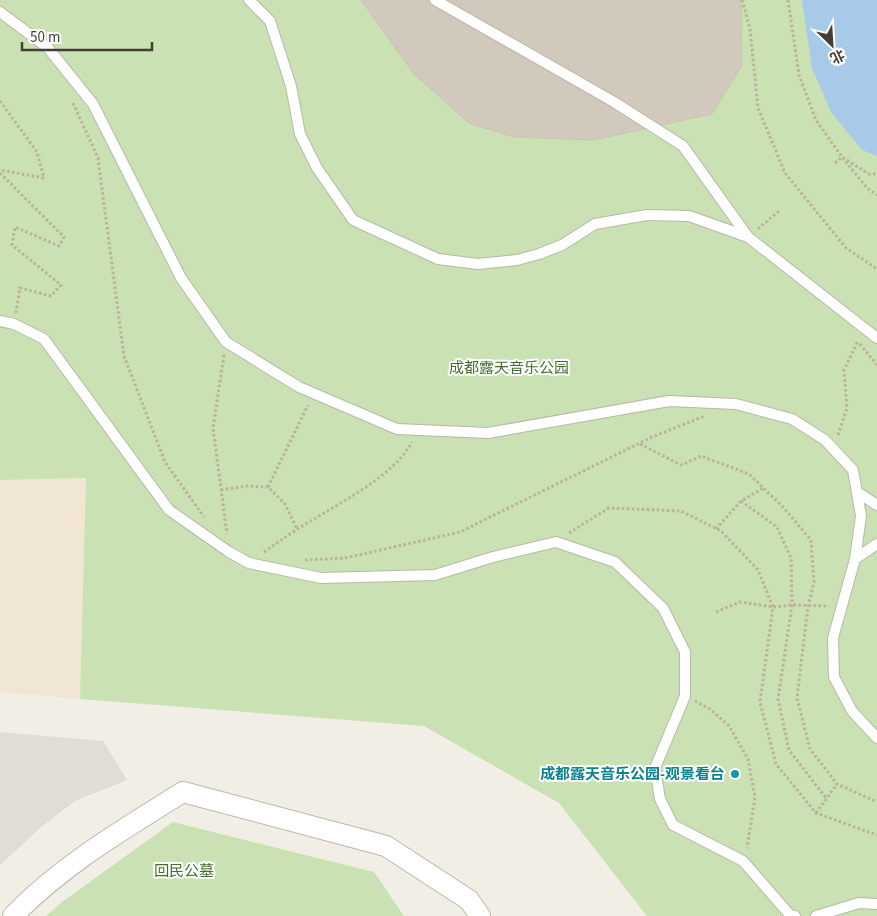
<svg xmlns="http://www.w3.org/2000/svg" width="877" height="916" viewBox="0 0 877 916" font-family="'Source Sans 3','Noto Sans SC',sans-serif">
<rect width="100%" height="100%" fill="#f1eee6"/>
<polygon fill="#f1e6d3" points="86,478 80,699 0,692 0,480"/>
<polygon fill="#e0ddd7" points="0,732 103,741 127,780 75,801 40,828 0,865"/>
<g fill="#c9e1b3">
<polygon points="0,0 877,0 877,916 647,916 559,803 424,726 80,699 86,478 0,480"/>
<polygon points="173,822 374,872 404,916 46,916 62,902"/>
</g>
<polygon fill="#a8cae8" points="802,0 877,0 877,156 862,150 831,112 812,68"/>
<polygon fill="#d1cabc" stroke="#cbc2b0" points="361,0 741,0 742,65 712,114 593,140 514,137 469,123 414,74"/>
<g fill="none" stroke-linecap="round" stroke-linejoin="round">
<defs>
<g id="service">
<polyline points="249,0 270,21 291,86 300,134 317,168 353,220 438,259 478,264 517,260 539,254 562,245 595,224 647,215 689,216 748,237 877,338"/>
<polyline points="435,0 614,102 683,146 748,237"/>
<polyline points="0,12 48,48 93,104 181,278 226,342 299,387 397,429 488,433 669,401 736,404 792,419 825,440 853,470 861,516 855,559 833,638 834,677 852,711 877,738"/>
<polyline points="0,321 14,324 44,339 169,510 229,552 249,563 321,578 435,575 493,557 556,542 615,562 663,608 685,652 685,696 655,768 660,799 673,825 743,861 790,915 795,916"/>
<polyline points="857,492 877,505"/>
<polyline points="855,559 877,544"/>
<polyline points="816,916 859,903 877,904"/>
</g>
<path id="minor" d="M13,916C62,865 124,829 183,792L386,846L469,900L480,916"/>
</defs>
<use href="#service" stroke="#bbb6a9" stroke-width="12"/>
<use href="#minor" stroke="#bbb6a9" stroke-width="22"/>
<g stroke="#bbb29c" stroke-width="3" stroke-dasharray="2.5 2.5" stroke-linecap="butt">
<polyline points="742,0 750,29 758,108 785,173 846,248 877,269"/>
<polyline points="788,0 799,75 816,120 842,157 869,174 877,174"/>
<polyline points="0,101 37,152 44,178 0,170"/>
<polyline points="73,103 98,158 124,356 165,462 204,517"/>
<polyline points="835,163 842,157 867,188 877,195"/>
<polyline points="0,173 64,237 59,246 15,227 12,245 61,285 51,296 20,288 16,313"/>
<polyline points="758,229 780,210"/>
<polyline points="860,344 877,365"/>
<polyline points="224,355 213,428 227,534"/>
<polyline points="838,435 847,408 844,370 858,341"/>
<polyline points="640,444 681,465 701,456 749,474 782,506 811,540 814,582 808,606 797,698 810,749 837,784 877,802"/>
<polyline points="268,487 308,405"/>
<polyline points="221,490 246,486 268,487 285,504 297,529"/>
<polyline points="741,501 777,527 791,558 792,605 778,699 789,750 826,798"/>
<polyline points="716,529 741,501 763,488"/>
<polyline points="569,533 609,508 681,511 721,531 758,570 773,607 760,702 776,764 816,813 877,835"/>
<path d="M264,552C281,540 298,528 316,518C348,498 394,475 412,442"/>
<polyline points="305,560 345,558 460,532 652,437 705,416"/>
<polyline points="716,612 740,602 773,607 792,605 829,606"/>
<polyline points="695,701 710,709 729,726 748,759 755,797 747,848"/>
<polyline points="816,813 837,784"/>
</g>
<use href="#service" stroke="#fff" stroke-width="10"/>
<use href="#minor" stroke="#fff" stroke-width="20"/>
</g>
<circle fill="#0f9aa8" stroke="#fff" stroke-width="2" cx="735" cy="774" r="5"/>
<g text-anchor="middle" stroke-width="4" stroke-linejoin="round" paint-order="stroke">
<g font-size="15" fill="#446e30" stroke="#fff">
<text x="509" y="373">成都露天音乐公园</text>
<text x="184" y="876">回民公墓</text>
</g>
<g font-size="15" font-weight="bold" fill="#0d838f" stroke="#fff" text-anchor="end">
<text x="725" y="779">成都露天音乐公园-观景看台</text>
</g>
</g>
<g transform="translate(832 45) rotate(155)" stroke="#ffffff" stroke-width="4" paint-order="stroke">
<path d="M0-4L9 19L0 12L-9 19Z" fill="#433e36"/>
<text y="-8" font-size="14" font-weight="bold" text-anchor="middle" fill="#433e36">北</text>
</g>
<path d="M22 42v8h130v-8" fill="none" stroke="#433e36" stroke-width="2.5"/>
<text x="30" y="42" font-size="15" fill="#433e36" stroke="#ffffff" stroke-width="4" paint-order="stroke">50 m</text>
</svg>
